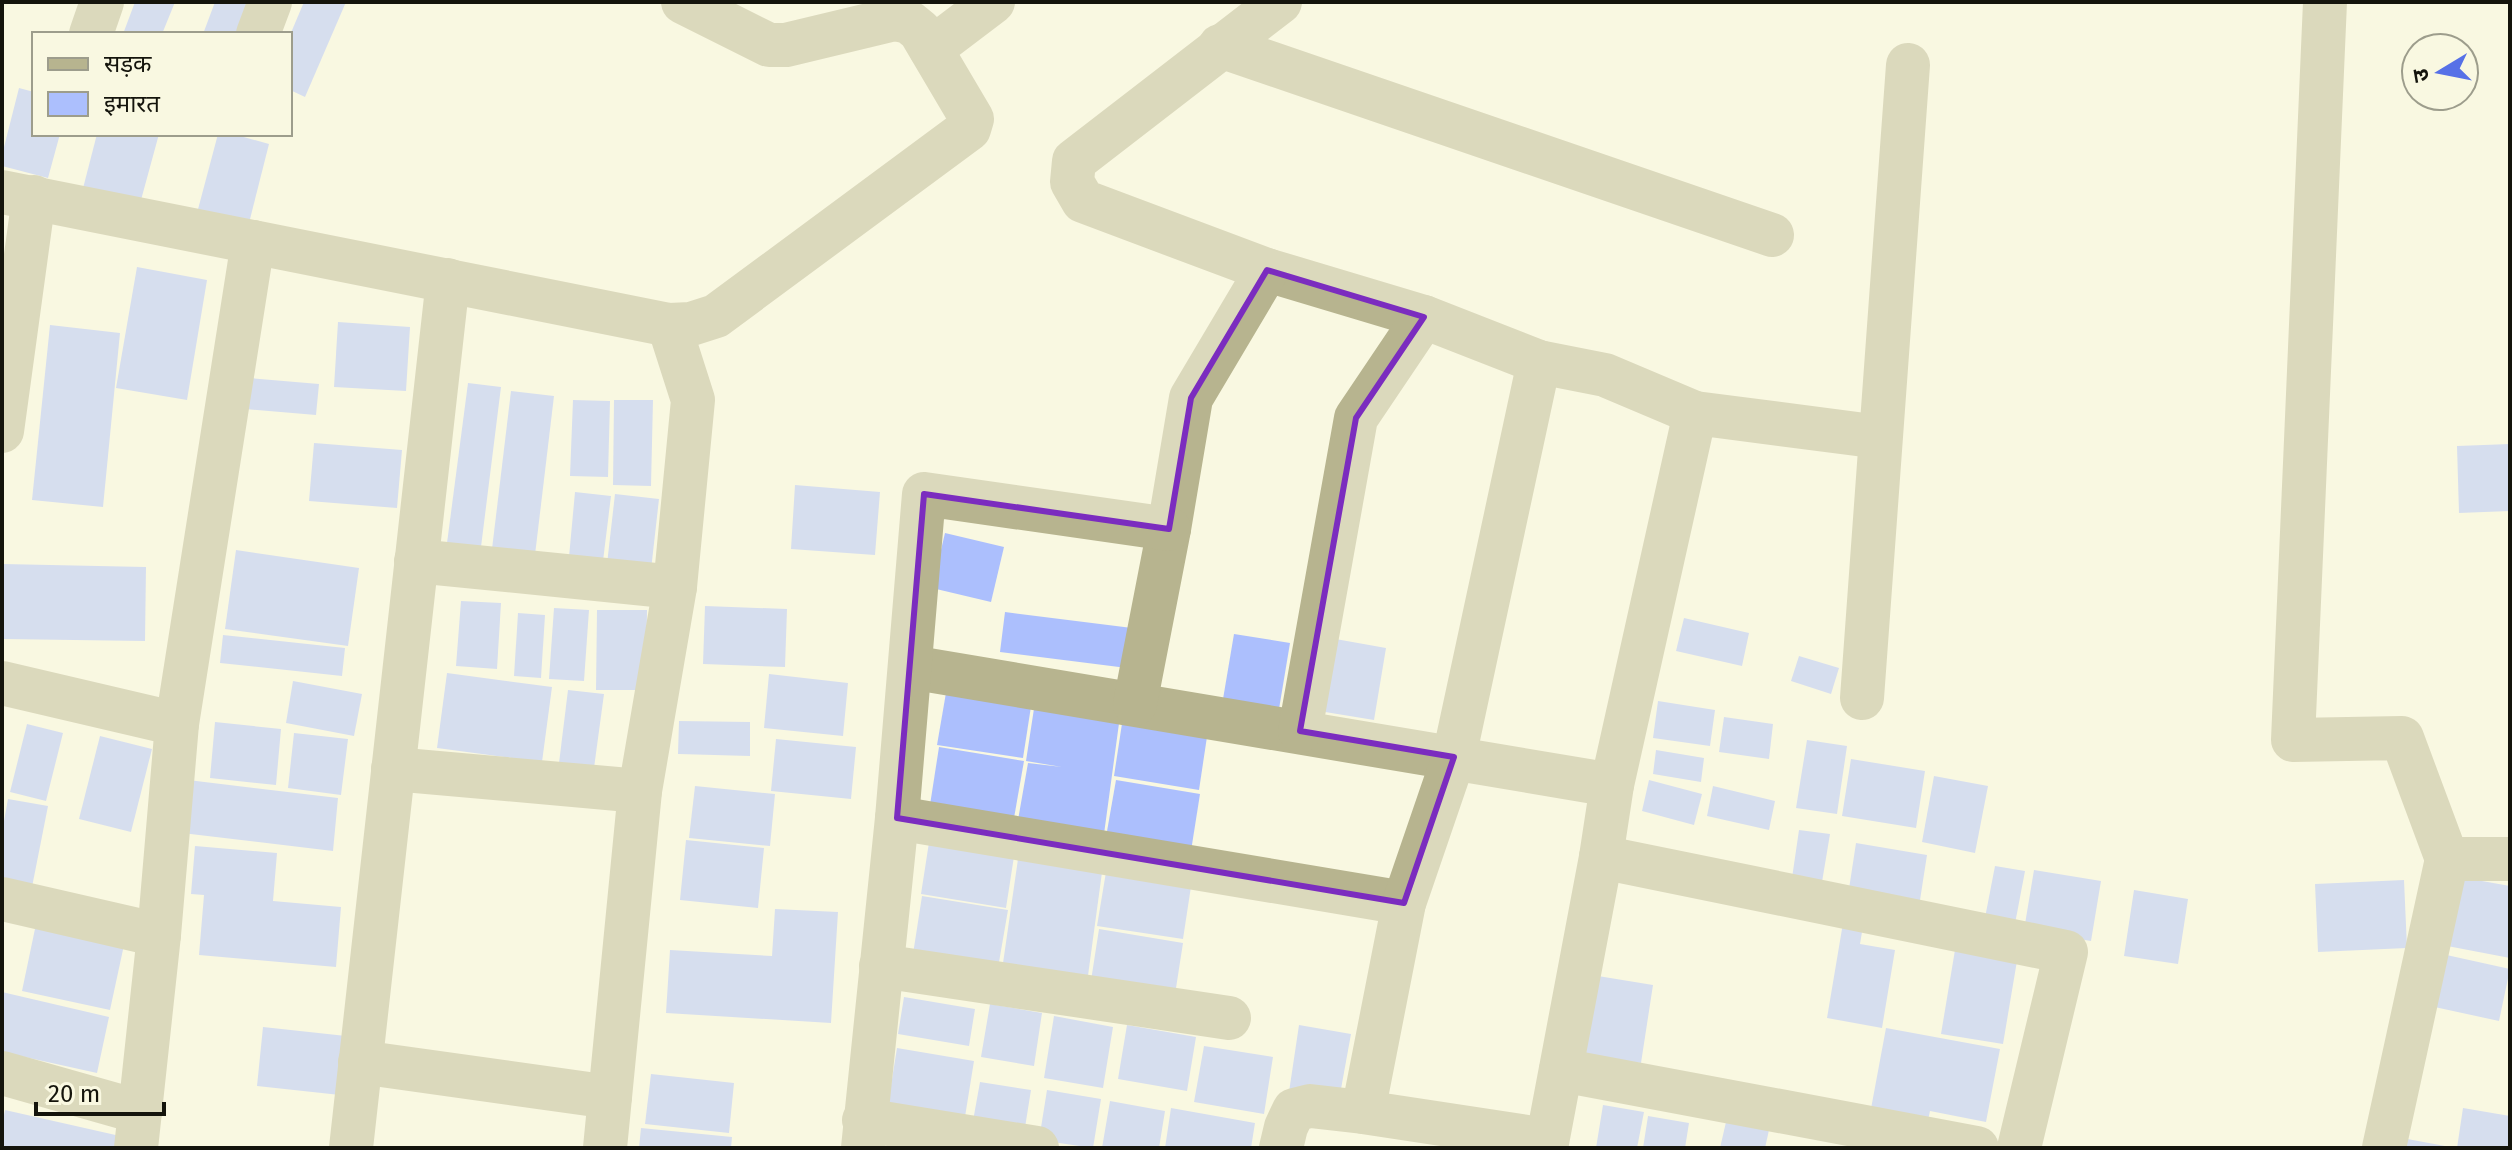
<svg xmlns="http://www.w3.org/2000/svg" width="2512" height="1150" viewBox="0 0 2512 1150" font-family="'Fira Sans','Noto Sans Devanagari',sans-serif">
<rect width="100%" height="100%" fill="#f9f8e1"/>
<g fill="#acbffd">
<polygon points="135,2 175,2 162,34 123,34"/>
<polygon points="215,2 253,2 241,34 203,34"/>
<polygon points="304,2 346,2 305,97 290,90 290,35"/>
<polygon points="19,88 34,92 34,134 60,134 48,178 2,166 2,155"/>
<polygon points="97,134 159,134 138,211 81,196"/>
<polygon points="218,134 233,134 269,144 248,227 197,213"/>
<polygon points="137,267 207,280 187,400 116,388"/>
<polygon points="338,322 410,327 406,391 334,387"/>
<polygon points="50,325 120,333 103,507 32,500"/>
<polygon points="237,377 319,384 316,415 234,408"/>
<polygon points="468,383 501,387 481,547 447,543"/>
<polygon points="511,391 554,396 535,555 492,549"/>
<polygon points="573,400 610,401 608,477 570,476"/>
<polygon points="614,400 653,400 651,486 613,485"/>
<polygon points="314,443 402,450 397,508 309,501"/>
<polygon points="2510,444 2510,511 2459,513 2457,446"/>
<polygon points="795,485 880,492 875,555 791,549"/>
<polygon points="575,492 611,496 603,561 569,557"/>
<polygon points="615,494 659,499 651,570 607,564"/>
<polygon points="945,533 1004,547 991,602 932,588"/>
<polygon points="236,550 359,568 348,646 225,629"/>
<polygon points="3,564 146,567 145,641 2,639"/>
<polygon points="461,601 501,603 497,669 456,666"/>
<polygon points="705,606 787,609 785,667 703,664"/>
<polygon points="554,608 589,610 584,681 549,679"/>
<polygon points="597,610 647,610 646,690 596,690"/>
<polygon points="1005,612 1132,628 1127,668 1000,652"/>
<polygon points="518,613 545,615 541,678 514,676"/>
<polygon points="1684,618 1749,633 1742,666 1676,651"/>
<polygon points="1234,634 1290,643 1278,715 1222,705"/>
<polygon points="223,635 345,648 342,676 220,663"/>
<polygon points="1330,638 1386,648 1374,720 1319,711"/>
<polygon points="1799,656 1839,668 1831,694 1791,681"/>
<polygon points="447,673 552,687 542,762 437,748"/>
<polygon points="769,674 848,683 843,736 764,728"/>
<polygon points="293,681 362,694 354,736 286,723"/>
<polygon points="947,687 1032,700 1023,758 937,745"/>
<polygon points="568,690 604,694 594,768 559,763"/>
<polygon points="1658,701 1715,710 1710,746 1653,738"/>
<polygon points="1035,702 1120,716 1104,834 1018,820 1028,763 1062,767 1026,761"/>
<polygon points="1123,717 1208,730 1199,790 1114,776"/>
<polygon points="1724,717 1773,724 1769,759 1719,752"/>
<polygon points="679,721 750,722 750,756 678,754"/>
<polygon points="215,722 281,729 276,785 210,778"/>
<polygon points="27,724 63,733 46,801 10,792"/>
<polygon points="294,733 348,739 341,795 288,788"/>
<polygon points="100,736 152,749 131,832 79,819"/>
<polygon points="776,739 856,747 851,799 771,791"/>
<polygon points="1807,740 1847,746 1837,814 1796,808"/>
<polygon points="939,747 1024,761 1014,818 930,805"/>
<polygon points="1656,750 1704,758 1701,782 1653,774"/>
<polygon points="1851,759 1925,771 1916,828 1842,816"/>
<polygon points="1934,776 1988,786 1975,853 1922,842"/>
<polygon points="188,780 338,798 333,851 182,833"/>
<polygon points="1116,780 1200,794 1191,851 1106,837"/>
<polygon points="1649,780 1702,794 1694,825 1642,811"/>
<polygon points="695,786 775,794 770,846 689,838"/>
<polygon points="1713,786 1775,801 1769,830 1707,816"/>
<polygon points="8,799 48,806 32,887 2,881 2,832"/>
<polygon points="1799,830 1830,834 1822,882 1792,878"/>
<polygon points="930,836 1015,850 1006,908 921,894"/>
<polygon points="686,840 764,848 758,908 680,900"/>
<polygon points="1856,843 1927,855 1918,913 1847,902"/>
<polygon points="195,846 277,853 273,901 341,907 336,967 199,955 204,895 191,894"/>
<polygon points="1019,852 1103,865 1087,983 1002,970"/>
<polygon points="1107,866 1192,880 1183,939 1097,926"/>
<polygon points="1995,866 2025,871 2014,929 1984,923"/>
<polygon points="2034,870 2101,881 2091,941 2024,930"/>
<polygon points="2454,876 2510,886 2510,958 2442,945"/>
<polygon points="2404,880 2407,948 2318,952 2315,884"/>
<polygon points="2134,890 2188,899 2178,964 2124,956"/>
<polygon points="922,896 1008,910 998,968 913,954"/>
<polygon points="775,909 838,912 831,1023 666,1013 670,950 772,956"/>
<polygon points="1843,923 1863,926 1860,944 1895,950 1882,1028 1827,1018"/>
<polygon points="36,924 124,945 110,1010 22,991"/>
<polygon points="1099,929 1183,943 1174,1001 1090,987"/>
<polygon points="1957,938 2019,949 2003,1044 1941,1034"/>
<polygon points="2442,954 2510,969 2499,1021 2430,1006"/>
<polygon points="1598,976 1653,985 1641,1063 1585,1055"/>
<polygon points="2,992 109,1017 97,1073 2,1052"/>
<polygon points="904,997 975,1009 969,1046 898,1034"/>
<polygon points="990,1004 1042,1013 1034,1066 981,1057"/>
<polygon points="1054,1016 1113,1027 1103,1088 1044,1078"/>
<polygon points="1127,1025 1196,1037 1187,1091 1118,1079"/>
<polygon points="1299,1025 1351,1034 1339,1100 1289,1092"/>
<polygon points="263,1027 346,1036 340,1095 257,1086"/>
<polygon points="1886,1028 2000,1049 1986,1122 1930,1111 1927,1125 1870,1114"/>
<polygon points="1204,1046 1273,1057 1264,1114 1194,1102"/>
<polygon points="897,1048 974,1061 964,1123 887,1110"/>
<polygon points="651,1074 734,1083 729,1133 645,1124"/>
<polygon points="980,1082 1031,1090 1023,1140 971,1132"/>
<polygon points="1047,1090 1101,1099 1093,1148 1039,1140"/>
<polygon points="1110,1101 1165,1111 1159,1148 1102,1148"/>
<polygon points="1603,1105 1644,1112 1637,1148 1596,1148"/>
<polygon points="1171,1108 1255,1123 1251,1148 1165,1148"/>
<polygon points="2463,1108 2510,1116 2510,1148 2457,1148"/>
<polygon points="5,1110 120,1136 117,1148 2,1148 2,1125"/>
<polygon points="1648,1116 1689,1123 1685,1148 1643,1148"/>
<polygon points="1726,1122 1769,1130 1765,1148 1720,1148"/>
<polygon points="641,1128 732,1137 731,1148 639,1148"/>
<polygon points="2402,1138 2445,1146 2445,1148 2400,1148"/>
</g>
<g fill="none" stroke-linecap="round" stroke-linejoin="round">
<g stroke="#b7b48f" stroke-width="44">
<polyline points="1280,2 1074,161 1072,182 1083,201 1267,270 1424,317 1539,362 1605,375 1695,413"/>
<polyline points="2325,2 2293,740 2402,738 2447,859"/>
<polyline points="91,34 102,2"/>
<polyline points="258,34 270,2"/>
<polyline points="1220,46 1772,235"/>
<polyline points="931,49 993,2"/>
<polyline points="2,192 669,325 691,324 716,316 969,129 972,119 920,31 909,22 894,19 786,45 769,45 683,2"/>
<polyline points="2,431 34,197"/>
<polyline points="416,561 675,587"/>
<polyline points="910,667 1612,785"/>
<polyline points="2,683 177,724"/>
<polyline points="1862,698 1908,65"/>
<polyline points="1135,704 1169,529 1191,398 1267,270"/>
<polyline points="1300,731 1356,418 1424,317"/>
<polyline points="393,769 640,791"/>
<polyline points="897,818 1404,903"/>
<polyline points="1601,857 2066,952 2019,1148"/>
<polyline points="2,899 159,935"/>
<polyline points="881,966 1229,1018"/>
<polyline points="360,1062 610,1097"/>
<polyline points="1561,1070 1977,1148"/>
<polyline points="2,1073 140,1112"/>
<polyline points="1363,1112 1404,903 1454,757 1539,362"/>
<polyline points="864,1120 1037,1148"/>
<polyline points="136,1148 159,935 177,724 253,242"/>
<polyline points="351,1148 448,280"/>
<polyline points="605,1148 640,791 675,587 693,400 669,325"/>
<polyline points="863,1148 897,818 924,494 1169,529"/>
<polyline points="1281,1148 1286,1127 1294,1110 1310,1106 1363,1112 1547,1140"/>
<polyline points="1546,1148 1601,857 1612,785 1695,413 1880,437"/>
<polyline points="2384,1148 2447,859 2510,859"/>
</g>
</g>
<path d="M0 0H2512V1150H0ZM1267,270L1424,317L1356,418L1300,731L1454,757L1404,903L897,818L924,494L1169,529L1191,398Z" fill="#f9f8e1" fill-opacity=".55" fill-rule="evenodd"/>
<path fill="none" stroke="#7b2cbf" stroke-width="6" stroke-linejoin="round" d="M1267,270L1424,317L1356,418L1300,731L1454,757L1404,903L897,818L924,494L1169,529L1191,398Z"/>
<rect width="2512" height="1150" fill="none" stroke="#14140c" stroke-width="8"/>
<rect x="32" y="32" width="260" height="104" fill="#f9f8e1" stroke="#9d9d8c" stroke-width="2"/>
<rect x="48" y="58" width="40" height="12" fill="#b7b48f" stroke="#9d9d8c" stroke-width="2"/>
<text x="104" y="72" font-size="24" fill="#14140c">सड़क</text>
<rect x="48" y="92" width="40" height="24" fill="#acbffd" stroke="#9d9d8c" stroke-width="2"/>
<text x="104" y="112" font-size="24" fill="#14140c">इमारत</text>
<g transform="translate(2440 72) rotate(260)"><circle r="38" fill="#f9f8e1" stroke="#9d9d8c" stroke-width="2"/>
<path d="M0-6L14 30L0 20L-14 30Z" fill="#5771e7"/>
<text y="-12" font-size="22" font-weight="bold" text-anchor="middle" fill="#14140c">उ</text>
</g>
<path d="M36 1102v12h128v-12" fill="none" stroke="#14140c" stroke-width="4"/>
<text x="48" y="1102" font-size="24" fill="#14140c" stroke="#f9f8e1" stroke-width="6" paint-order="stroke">20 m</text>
</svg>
